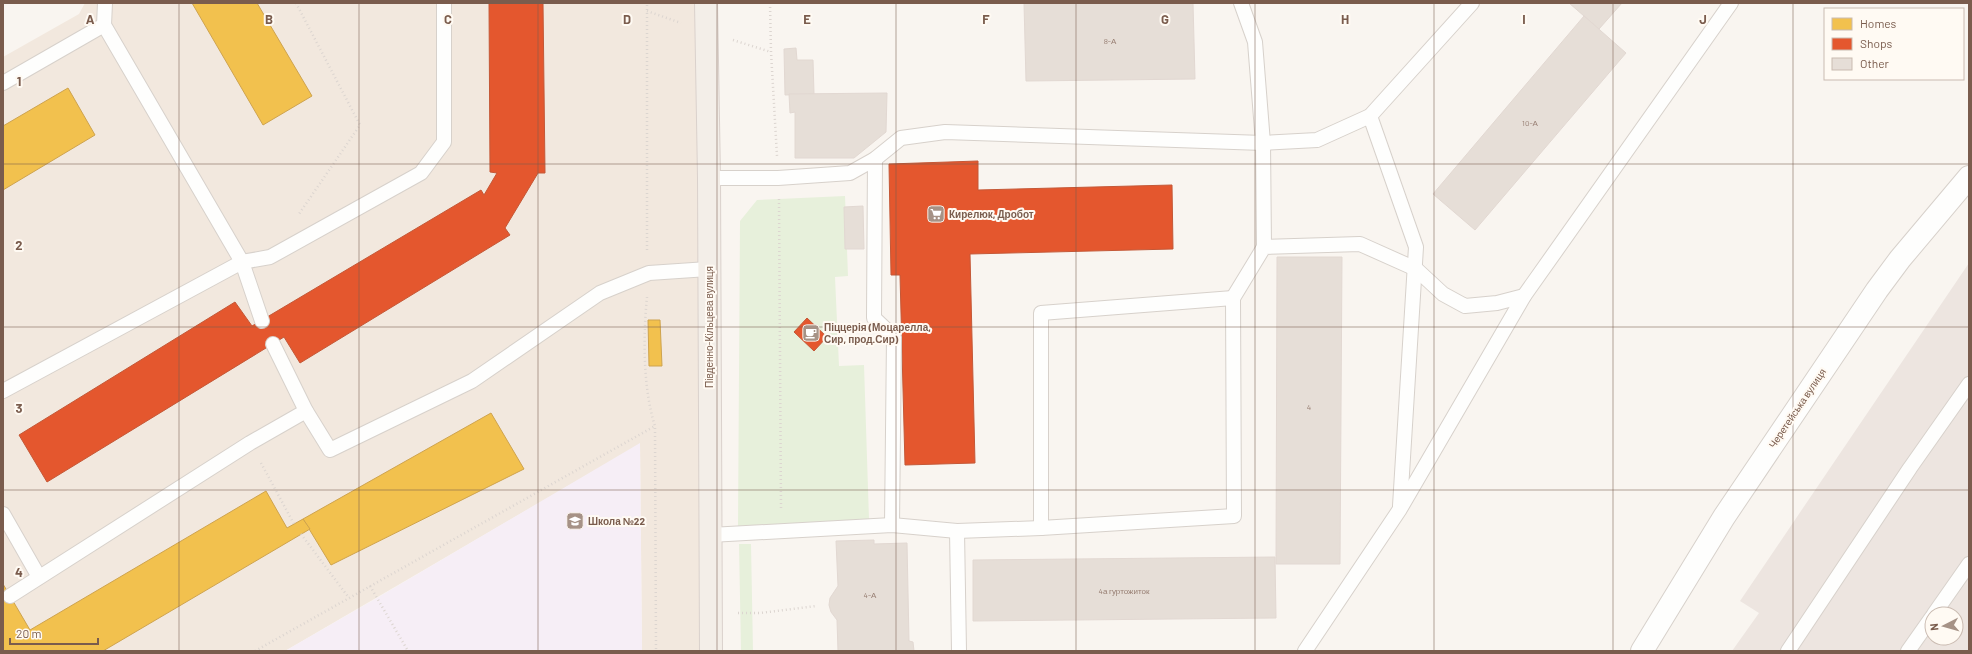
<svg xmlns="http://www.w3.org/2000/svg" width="1972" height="654" viewBox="0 0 1972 654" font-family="Barlow,sans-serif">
<rect width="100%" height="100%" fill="#f9f5f0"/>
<polygon fill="#f2e8de" points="85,3 704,3 709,651 642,651 640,444 285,651 3,651 3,57 79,14"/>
<path fill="#ede5e0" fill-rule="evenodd" d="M1969,263V651H1732L1759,613L1740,601ZM1932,614H1956V638H1932Z"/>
<polygon fill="#f6eef6" points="640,443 642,651 285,651 377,598"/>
<g fill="#e7f0db">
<polygon points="845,196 848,276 835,277 839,366 864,365 869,519 738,526 740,221 757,200"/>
<polygon points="739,544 751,544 753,651 741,651"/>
</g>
<g fill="#f2c14e" stroke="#cea34e">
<polygon points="192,3 257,3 312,96 263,125"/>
<polygon points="68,88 95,135 3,190 3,126"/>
<polygon points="648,320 660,320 662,366 649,366"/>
<polygon points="491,413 524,469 331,565 303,519"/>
<polygon points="266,491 287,528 303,519 310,529 103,651 3,651 3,584 30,630"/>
</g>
<g fill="#e4572e" stroke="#c45837">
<polygon points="489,3 543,3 545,173 538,173 505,228 510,235 300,363 284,337 47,482 19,435 235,302 252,326 481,190 484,195 497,173 490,172"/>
<polygon points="978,161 978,190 1172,185 1173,249 970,254 975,463 905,465 900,275 891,275 889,164"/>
<polygon points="807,318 827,337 814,351 794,332"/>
</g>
<g fill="#e6ded7" stroke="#e2d8d2">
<polygon points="1024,3 1193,3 1195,79 1026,81"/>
<polygon points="1569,3 1622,3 1599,29"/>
<polygon points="1584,16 1626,53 1475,230 1433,194"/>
<polygon points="796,48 797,60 813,60 814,94 785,95 784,49"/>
<polygon points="887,93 886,132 854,158 795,158 795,112 790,113 789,94"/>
<polygon points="863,206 864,249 845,249 844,207"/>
<polygon points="1277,257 1342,257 1340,564 1276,564"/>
<polygon points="874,540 874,544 907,543 909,641 913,642 914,651 838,651 837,620 831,612 829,605 830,598 838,586 836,541"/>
<polygon points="1275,557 1276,618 973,621 973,560"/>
</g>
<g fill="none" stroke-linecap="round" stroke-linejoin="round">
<defs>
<g id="service">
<polyline points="105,3 104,25 242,262 262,321"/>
<polyline points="1241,3 1255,42 1263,143 1264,247"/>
<polyline points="3,83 104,25"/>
<polyline points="1370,116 1416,247 1400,506"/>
<polyline points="875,159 874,318 894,337 892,525"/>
<polyline points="709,178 778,178 850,173 875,159 901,138 945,132 1263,143 1317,140 1370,116 1472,3"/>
<polyline points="273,344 306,411"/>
<polyline points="3,391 242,262 270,257 421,173 444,142 444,3"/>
<polyline points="3,514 39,577"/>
<polyline points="1041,528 1041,313 1233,298"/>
<polyline points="957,531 959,651"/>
<polyline points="710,535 892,525 957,531 1041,528 1234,516 1233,298 1264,247 1360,244 1416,269 1443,294 1465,306 1497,303 1524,296"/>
<polyline points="10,596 250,443 306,411 330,450 472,381 600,293 649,273 708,269"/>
<polyline points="1934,614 1969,564"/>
<polyline points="1305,651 1400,509 1524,296 1731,3"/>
<polyline points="1788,651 1910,468 1969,384"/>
<polyline points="1908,651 1932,617"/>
</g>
<polyline id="minor" points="1642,651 1724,517 1877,290 1900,259 1969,177"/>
<polyline id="primary" points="706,3 709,178 711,651"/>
</defs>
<use href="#service" stroke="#d7d1cb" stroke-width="16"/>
<use href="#minor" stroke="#d7d1cb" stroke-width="24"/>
<use href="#primary" stroke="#dad1cc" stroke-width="24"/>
<g stroke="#dcd5d0" stroke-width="2.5" stroke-dasharray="1 3" stroke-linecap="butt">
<polyline points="296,3 360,125 299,214"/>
<polyline points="770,3 771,52 777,156"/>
<polyline points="647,11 681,23"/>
<polyline points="733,40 771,52"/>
<polyline points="779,199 781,508"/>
<polyline points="647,250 647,3"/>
<path d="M647,297C643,337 643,389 655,426L656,651"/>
<polyline points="261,463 294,524"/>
<polyline points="301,534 349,598"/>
<polyline points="370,586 408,651"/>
<polyline points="738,613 760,613 816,606"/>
<polyline points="255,651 655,426"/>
</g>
<use href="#service" stroke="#fefefd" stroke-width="14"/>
<use href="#minor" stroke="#fefefd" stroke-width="22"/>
<use href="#primary" stroke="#f3eee8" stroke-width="22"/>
</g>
<path fill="none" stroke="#7a5c4d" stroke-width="1" stroke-opacity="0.55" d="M179,3V651M359,3V651M538,3V651M717,3V651M896,3V651M1076,3V651M1255,3V651M1434,3V651M1613,3V651M1793,3V651M3,164H1969M3,327H1969M3,490H1969"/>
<defs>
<symbol id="supermarket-square" viewBox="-11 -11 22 22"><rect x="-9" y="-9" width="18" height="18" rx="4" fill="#a69286" stroke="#fffaf3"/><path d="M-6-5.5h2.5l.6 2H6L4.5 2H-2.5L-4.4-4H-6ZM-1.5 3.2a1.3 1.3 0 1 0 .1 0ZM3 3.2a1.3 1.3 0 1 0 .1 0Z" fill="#fff"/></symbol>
<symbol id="cafe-square" viewBox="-11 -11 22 22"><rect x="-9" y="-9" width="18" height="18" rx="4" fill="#a69286" stroke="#fffaf3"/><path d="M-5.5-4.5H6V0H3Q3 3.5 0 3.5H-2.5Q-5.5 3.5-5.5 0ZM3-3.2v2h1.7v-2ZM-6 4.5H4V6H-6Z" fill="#fff"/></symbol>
<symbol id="school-square" viewBox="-11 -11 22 22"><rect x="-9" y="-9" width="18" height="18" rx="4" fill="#a69286" stroke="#fffaf3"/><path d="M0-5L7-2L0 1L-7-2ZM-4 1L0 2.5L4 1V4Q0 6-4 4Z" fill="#fff"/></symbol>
</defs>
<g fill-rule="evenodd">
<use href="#supermarket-square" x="926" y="204" width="20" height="20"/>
<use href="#cafe-square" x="801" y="323" width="20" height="20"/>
<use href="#school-square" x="565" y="511" width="20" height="20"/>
</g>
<g text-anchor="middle" stroke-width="4" stroke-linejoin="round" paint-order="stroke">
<g font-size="8" fill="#977e72">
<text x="1110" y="44">8-А</text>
<text x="1530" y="126">10-А</text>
<text x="1309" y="410">4</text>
<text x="1124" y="594">4а гуртожиток</text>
<text x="870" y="598">4-А</text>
</g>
<g font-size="10" font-weight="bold" fill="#7a5c4d" stroke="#fffaf3" text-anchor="start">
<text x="949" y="218">Кирелюк, Дробот</text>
<text x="824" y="331">Піццерія (Моцарелла,<tspan x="824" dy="12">Сир, прод.Сир)</tspan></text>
<text x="588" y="525">Школа №22</text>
</g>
<g font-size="10" fill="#7a5c4d" stroke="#fffaf3">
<text transform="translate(709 327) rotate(-90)" y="4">Південно-Кільцева вулиця</text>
<text transform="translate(1797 408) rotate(-56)" y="4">Черетейська вулиця</text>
</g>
</g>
<g font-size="13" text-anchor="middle" font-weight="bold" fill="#7a5c4d" stroke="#fffaf3" stroke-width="4" stroke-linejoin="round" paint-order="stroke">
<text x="90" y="24">A</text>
<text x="269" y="24">B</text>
<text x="448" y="24">C</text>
<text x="627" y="24">D</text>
<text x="807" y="24">E</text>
<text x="986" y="24">F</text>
<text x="1165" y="24">G</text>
<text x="1345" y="24">H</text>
<text x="1524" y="24">I</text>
<text x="1703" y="24">J</text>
<text x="19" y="86">1</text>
<text x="19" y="250">2</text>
<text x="19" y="413">3</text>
<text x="19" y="577">4</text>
</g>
<rect width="1972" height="654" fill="none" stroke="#7a5c4d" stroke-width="8"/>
<rect x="1824" y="8" width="140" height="72" fill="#fffaf3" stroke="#cabbb1"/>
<rect x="1832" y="18" width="20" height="12" fill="#f2c14e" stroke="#cabbb1"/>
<text x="1860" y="28" font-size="12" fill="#7a5c4d">Homes</text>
<rect x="1832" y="38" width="20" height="12" fill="#e4572e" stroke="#cabbb1"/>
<text x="1860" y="48" font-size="12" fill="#7a5c4d">Shops</text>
<rect x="1832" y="58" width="20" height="12" fill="#e6ded7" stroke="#cabbb1"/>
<text x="1860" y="68" font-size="12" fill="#7a5c4d">Other</text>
<g transform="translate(1944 626) rotate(264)"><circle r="19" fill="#fffaf3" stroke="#cabbb1"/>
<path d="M0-3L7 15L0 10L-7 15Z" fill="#a69286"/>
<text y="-6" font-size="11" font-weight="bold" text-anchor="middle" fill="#7a5c4d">N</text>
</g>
<path d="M10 638v6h88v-6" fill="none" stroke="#7a5c4d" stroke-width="2"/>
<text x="16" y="638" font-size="12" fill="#7a5c4d" stroke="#fffaf3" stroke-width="3" paint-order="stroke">20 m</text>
</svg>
